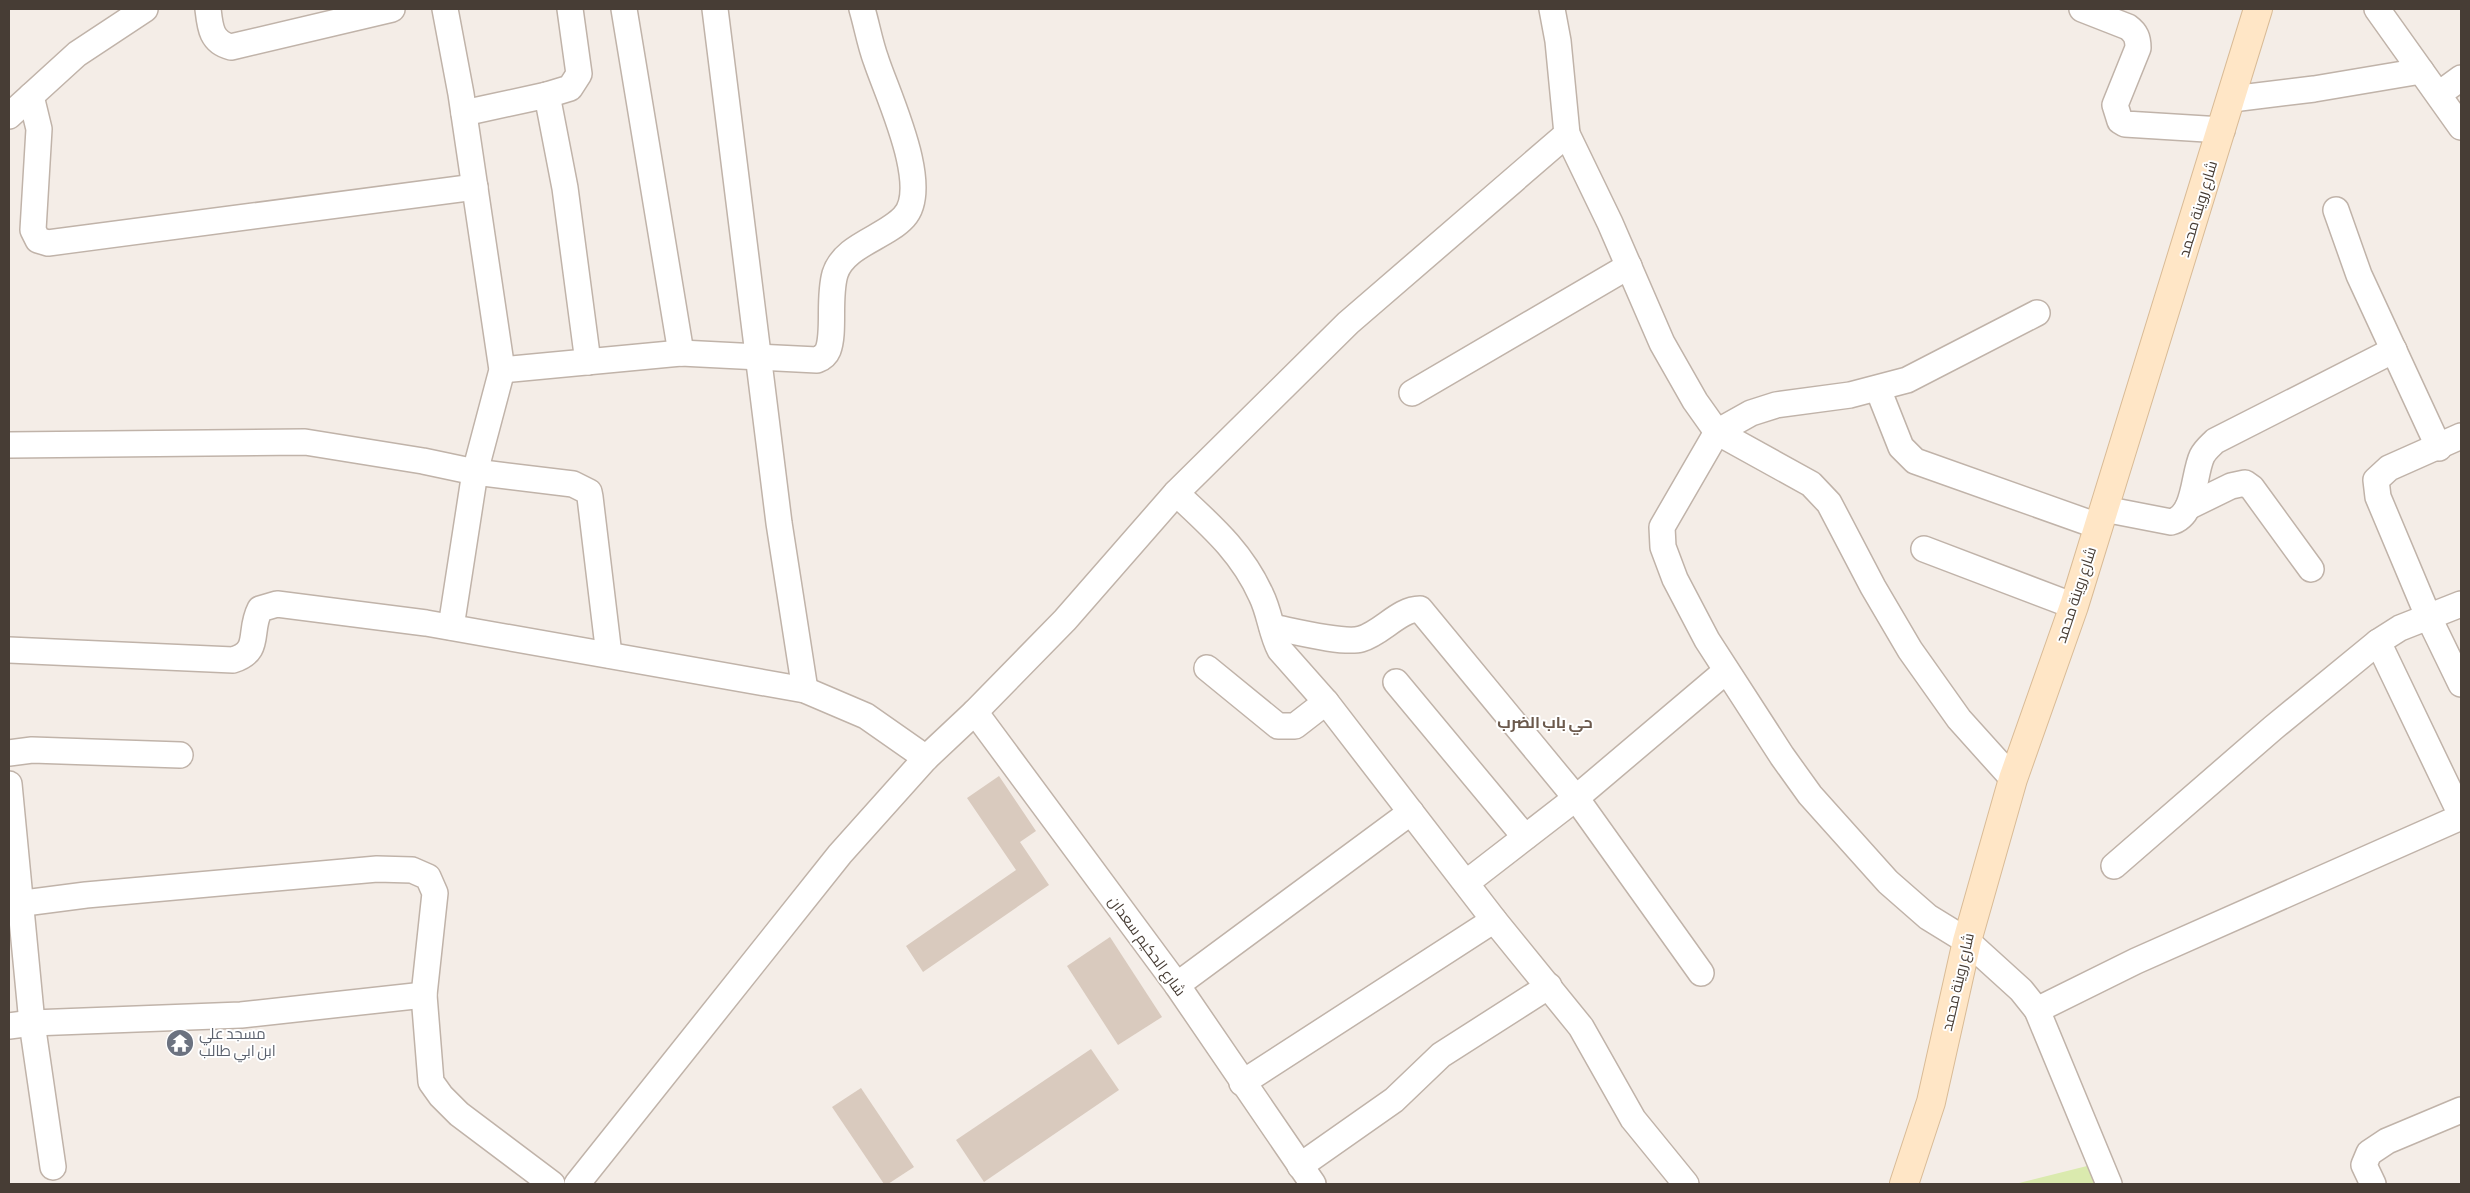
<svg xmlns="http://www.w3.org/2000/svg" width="2470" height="1193" viewBox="0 0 2470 1193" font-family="'Alegreya Sans',Cairo,sans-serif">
<rect width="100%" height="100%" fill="#f4ede7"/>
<polygon fill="#daeaae" points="2087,1166 2095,1184 2015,1184"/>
<g fill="#d9cabe">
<polygon points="999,776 1036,831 1020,842 1049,885 923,972 906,946 1016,870 967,798"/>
<polygon points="1110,937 1162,1017 1118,1045 1067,966"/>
<polygon points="1091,1049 1119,1090 984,1182 956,1140"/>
<polygon points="861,1088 914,1167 888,1184 884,1184 832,1107"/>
</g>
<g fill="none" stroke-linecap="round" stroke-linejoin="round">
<defs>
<g id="street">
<path d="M208,9C210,27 211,42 231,47L392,9"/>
<polyline points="445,9 461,94 502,370 475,472 451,627"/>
<polyline points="570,9 579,74 570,88 547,95 565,188 588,362"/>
<polyline points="624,9 681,353"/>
<polyline points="715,9 779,523 805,690"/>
<polyline points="1552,9 1558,41 1567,134 1610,223 1662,343 1695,401 1717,432 1811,484 1829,503 1873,587 1910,650 1959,719 2013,779"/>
<path d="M2082,9L2128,27C2136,33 2138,38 2138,48L2115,105L2120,121L2125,124L2222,130"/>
<polyline points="2377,9 2461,127"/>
<polyline points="2439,94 2461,78"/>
<polyline points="31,96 39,129 33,230 38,240 48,243 475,187"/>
<polyline points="2232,99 2314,89 2421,71"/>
<polyline points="464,113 547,95"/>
<polyline points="9,116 77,54 145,9"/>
<polyline points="2336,210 2359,275 2439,448"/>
<polyline points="2037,313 1907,380 1850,395 1776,405 1751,413 1717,432 1662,527 1663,547 1675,579 1707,640 1782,756 1810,795 1888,882 1928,917 1967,941 2021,990 2037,1010 2109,1184"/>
<path d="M502,370L681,353L817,360C822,358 826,355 828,350C835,332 828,298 835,274C844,245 885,238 904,217C932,187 887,94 876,60C870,44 867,26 862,9"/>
<polyline points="1878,389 1901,447 1915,461 2098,526"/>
<polyline points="1412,393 1629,266"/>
<polyline points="2461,436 2389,468 2376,480 2378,497 2428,616 2461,684"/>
<polyline points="9,445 305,442 423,461 475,472 573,484 589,492 590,497 609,655"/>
<path d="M1176,493C1210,525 1241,551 1261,595C1270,613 1271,633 1280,650L1326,702"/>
<polyline points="2188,507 2231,486 2245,483 2252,488 2311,569"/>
<path d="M2104,509L2171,522C2196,516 2193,475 2202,456C2205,450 2210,446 2215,441L2394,350"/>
<polyline points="1924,549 2074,606"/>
<path d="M1272,627C1293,631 1344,644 1361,639C1382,633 1399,609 1420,609L1576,798L1701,973"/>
<polyline points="2378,642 2461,815"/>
<path d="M9,650L233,660C262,651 248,632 260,609L277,604L426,623L805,690L866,716L926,758"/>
<polyline points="1207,668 1278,726 1295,726 1326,702 1494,920 1581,1027 1633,1119 1686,1184"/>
<polyline points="1396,682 1525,837"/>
<polyline points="975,712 1177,985 1313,1184"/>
<polyline points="9,753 32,750 180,755"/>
<polyline points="9,784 32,1023 53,1167"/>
<polyline points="2114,866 2273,728 2378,642 2400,628 2461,604"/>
<polyline points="1466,883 1576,798 1726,671"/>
<polyline points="9,905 86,895 377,869 412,870 428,877 435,893 424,995 431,1082 441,1096 459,1114 552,1184"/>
<polyline points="1177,985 1411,812"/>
<polyline points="2037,1010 2136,961 2461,817"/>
<polyline points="9,1026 32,1023 241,1015 424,995"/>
<polyline points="1242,1083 1494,920"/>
<polyline points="1300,1166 1394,1100 1441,1055 1549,986"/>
<polyline points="577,1184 840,854 926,758 975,712 1065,620 1176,493 1348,323 1567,134"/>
<polyline points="2373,1184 2364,1165 2369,1153 2387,1141 2461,1110"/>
</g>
<polyline id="secondary" points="1904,1184 1931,1102 1967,941 2013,779 2074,606 2258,9"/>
</defs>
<use href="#street" stroke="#c0b3a9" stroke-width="28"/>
<use href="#secondary" stroke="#d9bb96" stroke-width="30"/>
<use href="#street" stroke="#fff" stroke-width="25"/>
<use href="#secondary" stroke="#ffe6c6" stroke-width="28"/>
</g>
<defs>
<symbol id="temple-disc" viewBox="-11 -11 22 22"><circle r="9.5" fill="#6b7280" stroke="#fff"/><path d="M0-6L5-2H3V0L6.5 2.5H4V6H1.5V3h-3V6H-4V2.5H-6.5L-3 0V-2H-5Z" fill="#fff"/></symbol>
</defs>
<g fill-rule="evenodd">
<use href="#temple-disc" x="164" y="1027" width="32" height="32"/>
</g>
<g text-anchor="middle" stroke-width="4" stroke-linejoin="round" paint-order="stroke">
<g font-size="15" fill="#473d35" stroke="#fff">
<text transform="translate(2198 209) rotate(-73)" y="5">شارع روينة محمد</text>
<text transform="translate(2076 595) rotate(-72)" y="5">شارع روينة محمد</text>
<text transform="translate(1147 946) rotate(54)" y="5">شارع الحكيم سعدان</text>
<text transform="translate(1958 982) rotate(-77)" y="5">شارع روينة محمد</text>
</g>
<g font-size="15" fill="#5b616d" stroke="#fff" text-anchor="start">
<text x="199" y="1039">مسجد علي<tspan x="199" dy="17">ابن ابي طالب</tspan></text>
</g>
<g font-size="16" font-weight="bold" fill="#6b594c" stroke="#fff">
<text x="1545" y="728">حي باب الضرب</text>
</g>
</g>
<rect width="2470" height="1193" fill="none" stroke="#473d35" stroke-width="20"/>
</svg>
